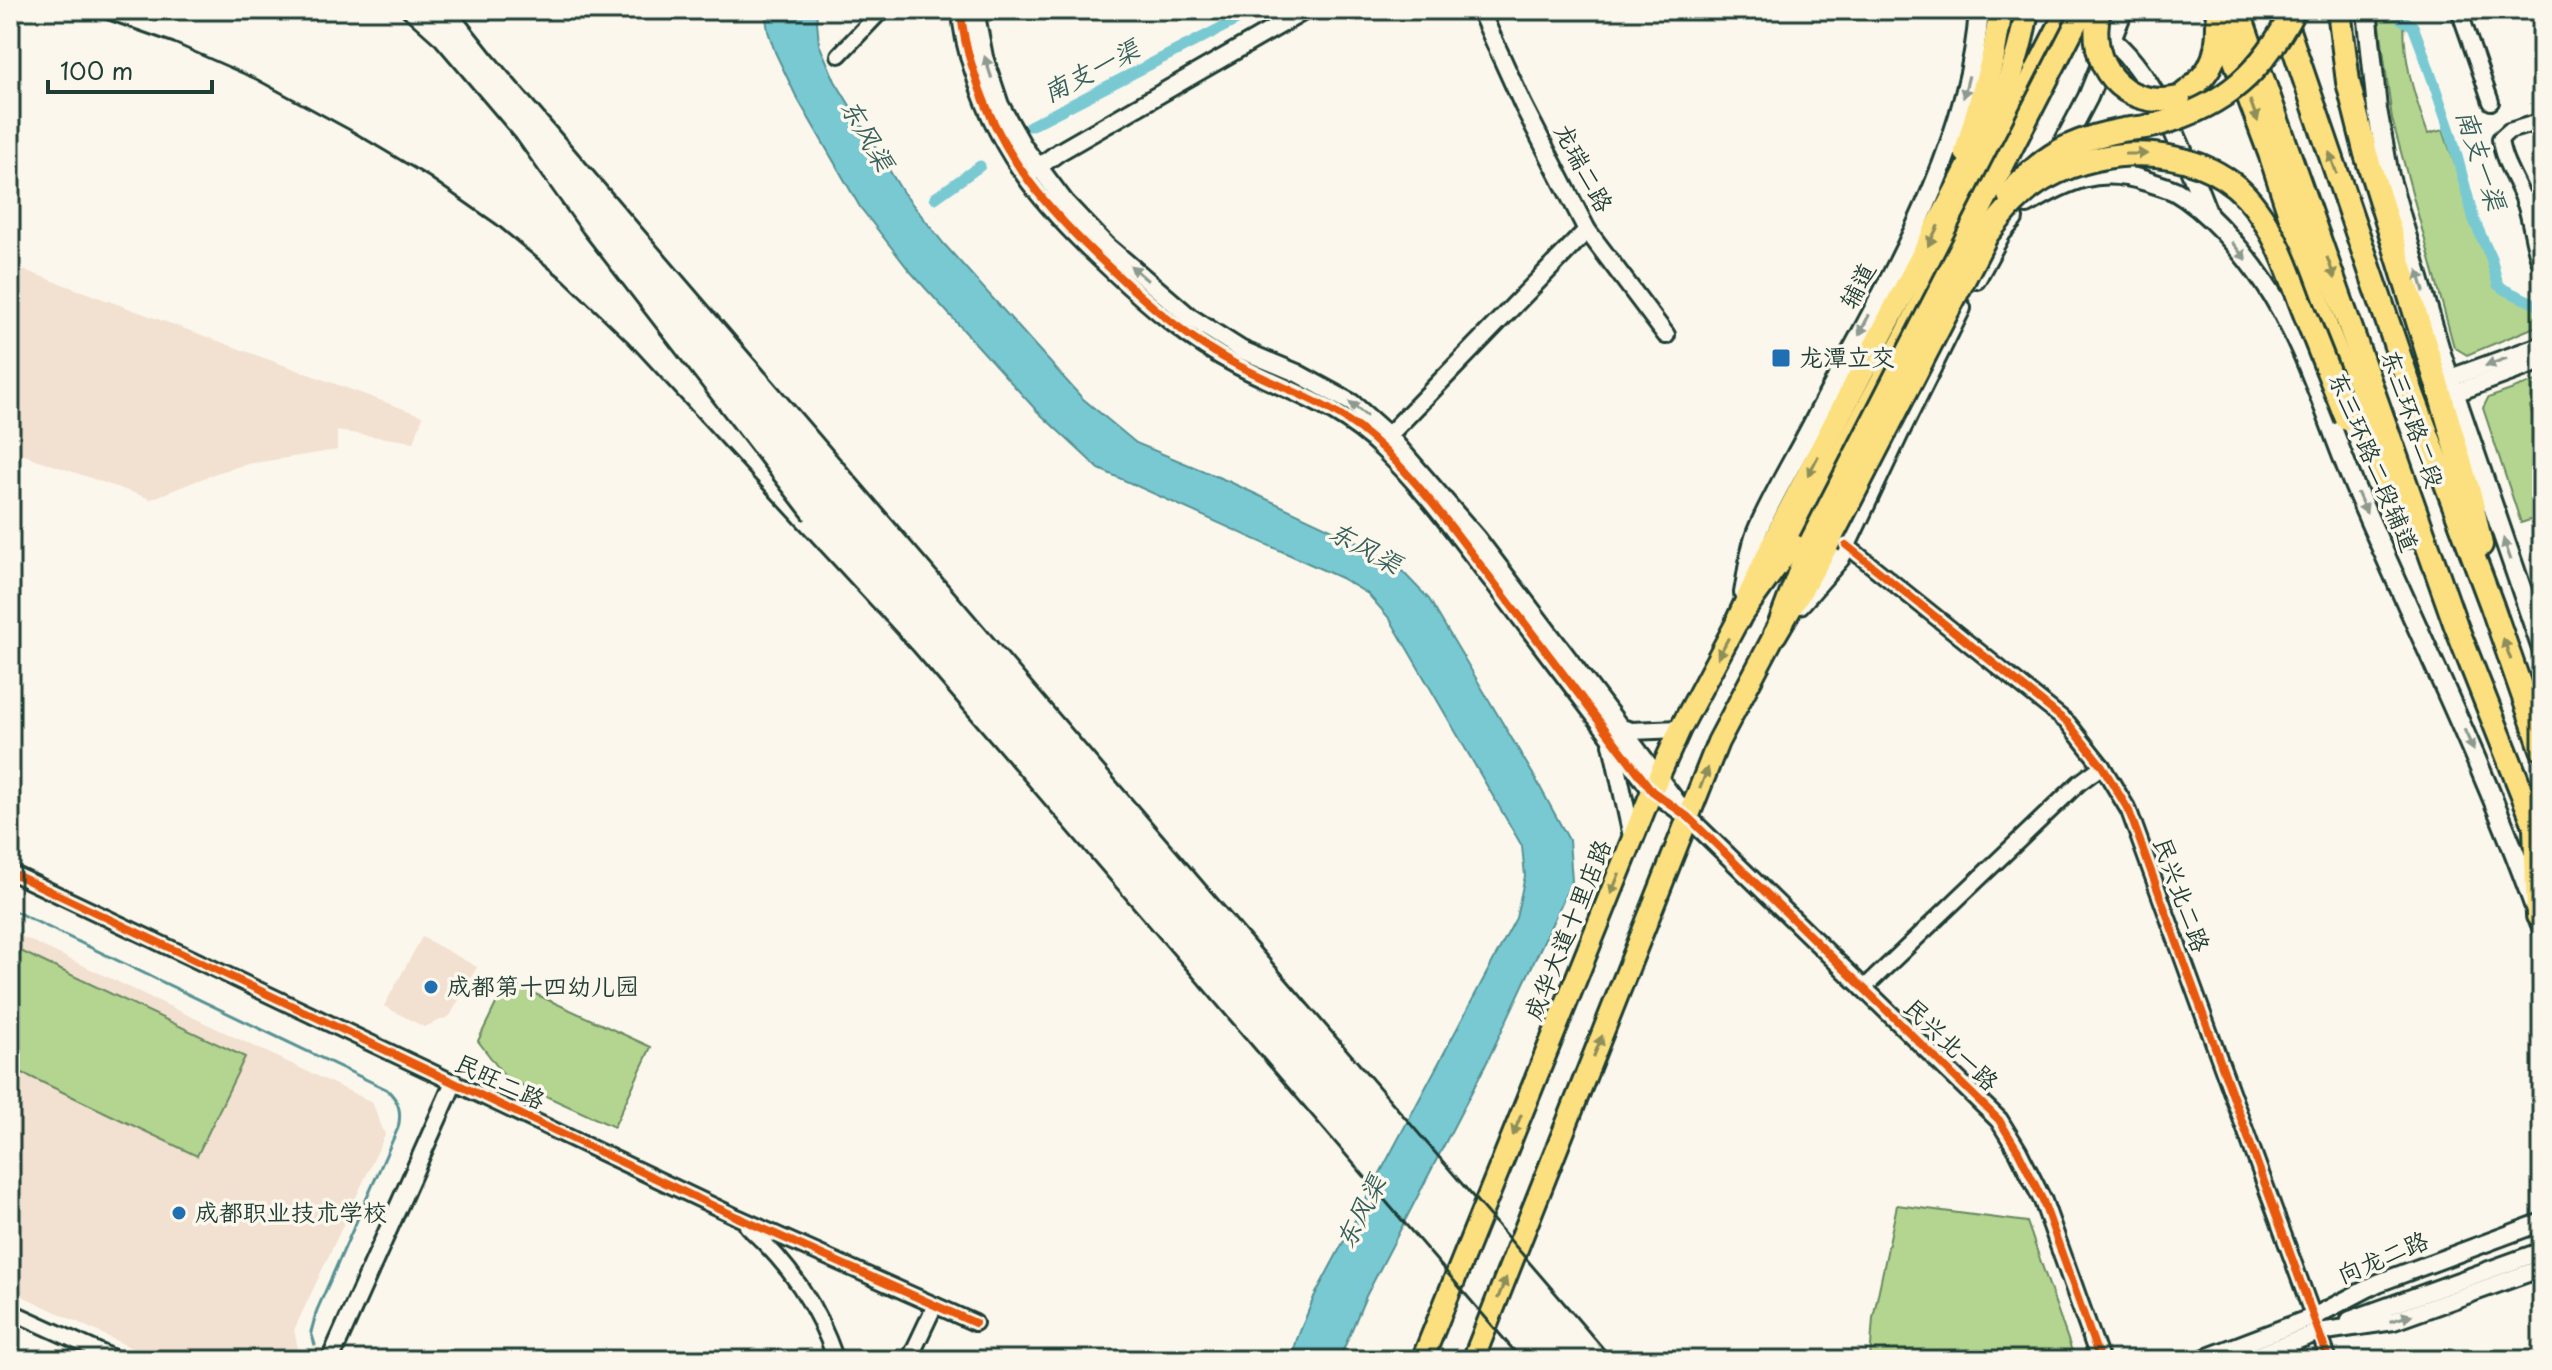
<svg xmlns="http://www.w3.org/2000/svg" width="2552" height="1370" viewBox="0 0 2552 1370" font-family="'Playpen Sans','LXGW WenKai TC',sans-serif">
<rect width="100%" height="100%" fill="#fbf7ec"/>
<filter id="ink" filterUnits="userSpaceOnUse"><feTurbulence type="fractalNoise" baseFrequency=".0125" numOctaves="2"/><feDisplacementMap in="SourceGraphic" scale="16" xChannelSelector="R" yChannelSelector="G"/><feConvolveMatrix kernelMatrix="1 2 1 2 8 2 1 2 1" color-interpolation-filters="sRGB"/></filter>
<g filter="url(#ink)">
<g fill="#f2e0d0">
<polygon points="10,265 423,416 414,442 337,431 337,450 247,464 216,473 151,499 10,450"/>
<polygon points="10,931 372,1102 385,1135 294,1330 298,1349 304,1360 157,1360 10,1290"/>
<polygon points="422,937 477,967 450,1016 424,1027 384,1006"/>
</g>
<g fill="#b3d590" stroke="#698962" stroke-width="2">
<path d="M2378,10H2405C2401,54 2413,93 2428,134L2443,130L2498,289L2542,311V324L2467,355L2454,347L2392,119Z"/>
<polygon points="2542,379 2542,402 2530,407 2535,423 2535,449 2542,470 2542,516 2521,523 2483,408 2488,398"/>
<polygon points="10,946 245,1057 197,1156 10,1067"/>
<polygon points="507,981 651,1047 614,1127 506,1078 478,1041"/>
<polygon points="1897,1205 2027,1222 2075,1360 1870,1360 1873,1318"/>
</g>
<polygon fill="#79c9d3" stroke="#559193" stroke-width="2" points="765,10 816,10 819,44 835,81 902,191 944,244 1082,398 1136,443 1230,482 1363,544 1401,570 1429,599 1534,776 1569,840 1572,881 1485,1066 1366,1296 1339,1360 1291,1360 1297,1339 1314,1297 1516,918 1525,876 1522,846 1390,619 1368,594 1341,578 1099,469 1037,411 909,270 860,207 796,96 775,52 768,31"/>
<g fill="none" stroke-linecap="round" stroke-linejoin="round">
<path stroke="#559193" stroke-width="3" d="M10,909L386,1089C399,1100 402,1112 398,1128L317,1310L311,1332L315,1345"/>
<g stroke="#79c9d3" stroke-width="11">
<polyline points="2393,10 2401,19 2413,26 2424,55 2451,134 2474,220 2491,258 2498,285 2505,290 2542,307"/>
<polyline points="1030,126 1256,10"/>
<polyline points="935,198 980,166"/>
</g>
<defs>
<g id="minor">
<polyline points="2459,10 2491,102"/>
<polyline points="839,55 882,10"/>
<path d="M2542,121L2509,131L2500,139C2502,160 2515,178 2523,198C2531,218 2532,240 2539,260L2542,261"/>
<polyline points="2524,202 2542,195"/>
<polyline points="1846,545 2068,723 2102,766 2129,811 2329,1360"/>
<polyline points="10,872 737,1217 975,1323"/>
<polyline points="1863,989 2079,783 2102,766"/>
<path d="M747,1226C790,1265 817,1305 836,1360"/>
<polyline points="10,1311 118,1360"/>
<polyline points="909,1360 935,1305"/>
</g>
<g id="tertiary">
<path d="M961,10C962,31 968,55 975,75C1001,158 1049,212 1112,270C1150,306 1191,341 1237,365C1291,393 1337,404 1383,449C1425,489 1459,538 1495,584C1547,653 1600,722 1652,791L1688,817L1999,1120L2018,1151L2043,1201L2100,1360"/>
<polyline points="975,10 984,57 1000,105 1023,146 1065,202 1106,245 1190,317 1242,350 1297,373 1352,403 1388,435 1477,538 1680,806"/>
<polyline points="1480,10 1523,105 1587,230 1666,335"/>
<polyline points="1029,174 1059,152 1306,10"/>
<polyline points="2450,378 2542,345"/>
<polyline points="2455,393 2542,361"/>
<polyline points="1383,441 1587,230"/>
<polyline points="1619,727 1631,731 1680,729"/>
<polyline points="1612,744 1633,841"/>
<polyline points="2350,1320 2542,1251"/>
<polyline points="330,1360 454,1082"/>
<polyline points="2200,1360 2313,1317 2378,1283 2542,1222"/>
<polyline points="2245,1360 2319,1332 2394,1321 2542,1268"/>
</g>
<g id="secondary">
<polyline points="2367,10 2377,109 2389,176 2442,357 2542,649"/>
<path d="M2105,35C2155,70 2186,159 2208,215"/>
<polyline points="2057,156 2088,97 2123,10"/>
<path d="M2027,204C2068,180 2098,165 2146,181C2156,184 2166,187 2175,191C2208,210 2242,250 2264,282C2307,345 2327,422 2357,492C2420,637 2490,778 2542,927"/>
<polyline points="1976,279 2001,233 2013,219"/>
<path d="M1744,593C1748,572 1750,547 1759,527C1775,491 1797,455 1815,420C1880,295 1970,153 1979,10"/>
<polyline points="1800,604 1840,558 1898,435 1961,308"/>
</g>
<g id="primary">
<polyline points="1422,1360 1652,791 1680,729 1738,620 1798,537 1906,334 2001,138 2067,10"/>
<polyline points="1473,1360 1718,742 1775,634 1810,542"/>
</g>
<g id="trunk">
<polyline points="2238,10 2456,626 2542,843"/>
<polyline points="2281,10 2413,396 2492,606 2542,749"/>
<polyline points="2339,10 2348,82 2366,154 2437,383 2471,499 2481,545"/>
<polyline points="2217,12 2271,156 2327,329 2408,536"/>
<path d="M2179,98C2208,76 2219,61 2218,23"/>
<polyline points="1966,152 1993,57 2001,10"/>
<path d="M1738,620L1782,525L1993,120C2009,84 2021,49 2027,10"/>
<polyline points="1775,634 1827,545"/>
<polyline points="2535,828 2538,916"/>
</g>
</defs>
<use href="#minor" stroke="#1f3d34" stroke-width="20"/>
<use href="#tertiary" stroke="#1f3d34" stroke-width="22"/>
<use href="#secondary" stroke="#1f3d34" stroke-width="24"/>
<use href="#primary" stroke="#1f3d34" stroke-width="26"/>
<use href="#trunk" stroke="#1f3d34" stroke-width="28"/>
<use href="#minor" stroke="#fbf7ec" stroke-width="14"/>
<use href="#tertiary" stroke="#fbf7ec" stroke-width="16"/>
<use href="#secondary" stroke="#fbf7ec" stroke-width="18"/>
<use href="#primary" stroke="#fce080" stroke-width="20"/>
<use href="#trunk" stroke="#fce080" stroke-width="22"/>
<g stroke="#1f3d34" stroke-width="3">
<polyline points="80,10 174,43 256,79 350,130 429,177 496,224 565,281 628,342 914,652 1522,1360"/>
<polyline points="397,10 436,45 516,139 583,233 804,519"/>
<polyline points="458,10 492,53 1613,1360"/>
</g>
<defs>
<polyline id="primary-bridge" points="1810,542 2083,10"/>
<g id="trunk-bridge">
<path d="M2099,10C2086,64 2122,110 2179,98"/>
<path d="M2009,195C2042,156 2072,139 2123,130C2134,128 2147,128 2159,124C2227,105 2262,71 2294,10"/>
<path d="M1827,545L1987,234C2004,213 2020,193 2044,179C2108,142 2208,143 2255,207C2278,238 2289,271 2302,306C2317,344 2332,381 2347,419"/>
</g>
</defs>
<use href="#primary-bridge" stroke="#1f3d34" stroke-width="26" stroke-linecap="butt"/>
<use href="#trunk-bridge" stroke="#1f3d34" stroke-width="28" stroke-linecap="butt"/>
<use href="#primary-bridge" stroke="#fce080" stroke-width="20"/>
<use href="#trunk-bridge" stroke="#fce080" stroke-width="22"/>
<defs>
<g id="cycleway">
<path d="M961,10C962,31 968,55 975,75C1001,158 1049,212 1112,270C1150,306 1191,341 1237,365C1291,393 1337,404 1383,449C1425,489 1459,538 1495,584C1547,653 1600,722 1652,791L1688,817L1999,1120L2018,1151L2043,1201L2100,1360"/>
<polyline points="1846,545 2068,723 2102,766 2129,811 2329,1360"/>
<polyline points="10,872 737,1217 975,1323"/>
</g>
</defs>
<use href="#cycleway" stroke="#fbf7ec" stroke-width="13"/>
<use href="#cycleway" stroke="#e8590c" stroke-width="8"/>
</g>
<defs><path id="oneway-solid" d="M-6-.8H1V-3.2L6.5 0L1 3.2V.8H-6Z" transform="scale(2)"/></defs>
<g fill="#8d9a90">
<use href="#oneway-solid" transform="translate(988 67) rotate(-108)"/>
<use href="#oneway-solid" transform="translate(1966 87) rotate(104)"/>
<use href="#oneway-solid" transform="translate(2239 251) rotate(51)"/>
<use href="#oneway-solid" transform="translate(1139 273) rotate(-139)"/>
<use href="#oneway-solid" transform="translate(2421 281) rotate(-106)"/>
<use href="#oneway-solid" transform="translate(1864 325) rotate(117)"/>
<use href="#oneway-solid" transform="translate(2496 362) rotate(160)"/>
<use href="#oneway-solid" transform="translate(1358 409) rotate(-141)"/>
<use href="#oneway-solid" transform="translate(2362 503) rotate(66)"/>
<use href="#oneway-solid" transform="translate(2507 549) rotate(-109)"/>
<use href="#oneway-solid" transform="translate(2469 740) rotate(66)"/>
<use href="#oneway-solid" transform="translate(2401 1318) rotate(-17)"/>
</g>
<g fill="#8e8e5a">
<use href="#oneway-solid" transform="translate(2254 111) rotate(70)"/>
<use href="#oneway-solid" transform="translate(2136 154)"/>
<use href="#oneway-solid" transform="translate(2333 163) rotate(-109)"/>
<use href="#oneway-solid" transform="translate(1933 236) rotate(117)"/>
<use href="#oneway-solid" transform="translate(2331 268) rotate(70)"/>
<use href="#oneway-solid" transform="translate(1813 466) rotate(117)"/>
<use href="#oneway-solid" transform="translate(1723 648) rotate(118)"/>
<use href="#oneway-solid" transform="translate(2507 649) rotate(-109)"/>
<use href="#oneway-solid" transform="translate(1704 778) rotate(-69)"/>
<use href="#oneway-solid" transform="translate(1615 884) rotate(112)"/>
<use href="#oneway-solid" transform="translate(1598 1046) rotate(-68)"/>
<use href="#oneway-solid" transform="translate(1517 1125) rotate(112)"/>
<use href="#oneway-solid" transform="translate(1502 1288) rotate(-68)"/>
</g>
</g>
<g fill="#1f6fb2" stroke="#fbf7ec" stroke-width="3">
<rect x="1771" y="348" width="20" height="20" rx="4"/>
<circle cx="431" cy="987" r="8"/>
<circle cx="179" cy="1213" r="8"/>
</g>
<g text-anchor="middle" stroke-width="7" stroke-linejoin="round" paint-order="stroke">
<g font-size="24" fill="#1f3d34" stroke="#fbf7ec">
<text transform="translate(1583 168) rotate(62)" y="8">龙瑞二路</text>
<text transform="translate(1858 286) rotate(-63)" y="8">辅道</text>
<text transform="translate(2412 419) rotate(71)" y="8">东三环路二段</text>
<text transform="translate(2373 462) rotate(67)" y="8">东三环路二段辅道</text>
<text transform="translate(2181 895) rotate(70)" y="8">民兴北二路</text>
<text transform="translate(1568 930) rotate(-68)" y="8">成华大道十里店路</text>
<text transform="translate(1951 1045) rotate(44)" y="8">民兴北一路</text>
<text transform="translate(500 1082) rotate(25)" y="8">民旺二路</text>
<text transform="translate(2383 1258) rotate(-23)" y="8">向龙二路</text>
</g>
<g font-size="24" fill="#1f3d34" stroke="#fbf7ec" text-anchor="start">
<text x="1799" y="366">龙潭立交</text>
<text x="447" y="995">成都第十四幼儿园</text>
<text x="195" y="1221">成都职业技术学校</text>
</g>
<g font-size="26" font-style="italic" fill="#36605c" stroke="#fbf7ec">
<text transform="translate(1091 71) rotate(-27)" y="9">南支一渠</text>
<text transform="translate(867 135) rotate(60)" y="9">东风渠</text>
<text transform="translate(2481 160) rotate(72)" y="9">南支一渠</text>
<text transform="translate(1365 548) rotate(29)" y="9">东风渠</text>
<text transform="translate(1361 1212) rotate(-63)" y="9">东风渠</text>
</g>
</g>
<rect width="2552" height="1370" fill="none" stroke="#fbf7ec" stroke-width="40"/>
<rect x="20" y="20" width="2512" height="1330" fill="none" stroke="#1f3d34" stroke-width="3" filter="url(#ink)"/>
<path d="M48 80v12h164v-12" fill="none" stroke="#1f3d34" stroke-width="4"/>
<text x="60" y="80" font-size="24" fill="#1f3d34" stroke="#fbf7ec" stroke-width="6" paint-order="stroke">100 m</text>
</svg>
